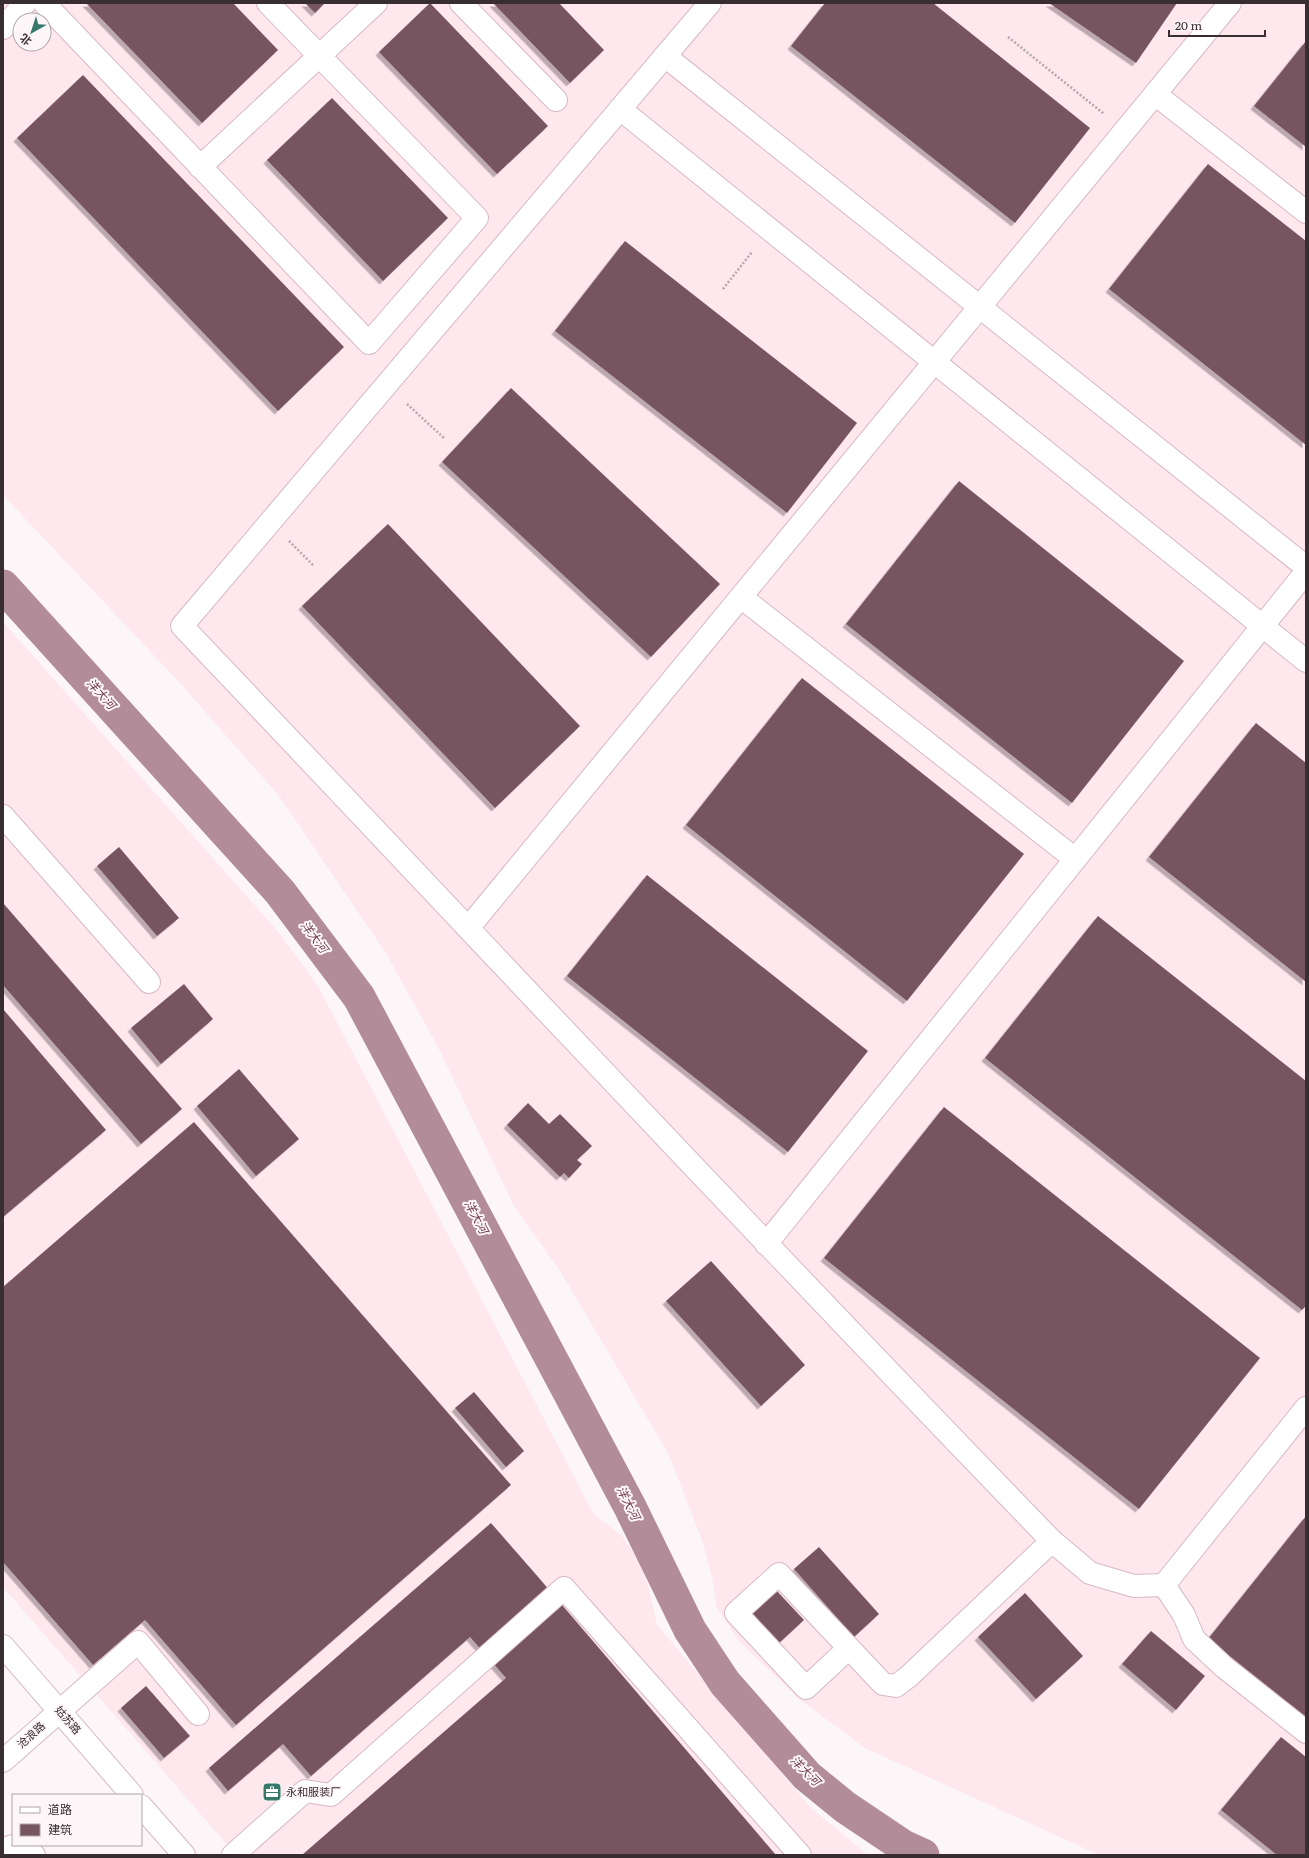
<svg xmlns="http://www.w3.org/2000/svg" width="1309" height="1858" viewBox="0 0 1309 1858" font-family="Literata,'Noto Sans SC',serif">
<defs>
<filter id="shadow"><feDropShadow dx="-3.5" dy="3.5" stdDeviation="0" flood-color="#0004"/></filter>
</defs>
<rect width="100%" height="100%" fill="#fcf6f8"/>
<g fill="#ffe7ee" fill-rule="evenodd">
<path d="M3,3H1306V1855H1099L865,1748L799,1699L739,1641L717,1608L712,1577L702,1540L668,1453L560,1271L514,1206L439,1049L387,955L279,796L179,682L3,495ZM20,20H44V44H20Z"/>
<polygon points="3,622 281,935 319,988 593,1513 622,1536 638,1559 648,1585 657,1625 812,1809 868,1855 236,1855 3,1587"/>
</g>
<g fill="none" stroke-linecap="round" stroke-linejoin="round">
<polyline stroke="#b28c98" stroke-width="33" points="3,586 280,892 359,997 630,1507 690,1630 725,1683 807,1776 845,1807 903,1846 923,1855"/>
</g>
<g fill="#775560" filter="url(#shadow)">
<polygon points="86,3 233,3 278,50 202,123"/>
<polygon points="305,3 325,3 315,13"/>
<polygon points="430,3 548,126 497,174 379,52"/>
<polygon points="493,3 559,3 604,50 570,83"/>
<polygon points="825,3 933,3 1090,128 1015,223 791,46"/>
<polygon points="1049,3 1177,3 1136,63"/>
<polygon points="1306,41 1306,147 1254,106"/>
<polygon points="83,75 344,347 278,411 17,138"/>
<polygon points="332,98 448,218 383,281 267,160"/>
<polygon points="1208,164 1306,241 1306,445 1109,289"/>
<polygon points="625,241 857,423 787,513 555,331"/>
<polygon points="511,388 720,584 651,657 442,462"/>
<polygon points="959,481 1184,661 1072,803 846,624"/>
<polygon points="388,524 580,726 495,808 302,606"/>
<polygon points="802,678 1024,854 907,1001 686,825"/>
<polygon points="1256,723 1306,763 1306,982 1149,857"/>
<polygon points="119,847 179,918 157,936 97,866"/>
<polygon points="647,875 868,1051 788,1152 567,976"/>
<polygon points="3,903 182,1109 141,1144 3,985"/>
<polygon points="1098,916 1306,1081 1306,1306 1302,1310 985,1058"/>
<polygon points="184,984 213,1019 161,1064 131,1028"/>
<polygon points="3,1009 106,1130 3,1217"/>
<polygon points="239,1069 299,1139 256,1176 197,1106"/>
<polygon points="528,1103 549,1124 560,1114 592,1146 577,1160 582,1164 569,1178 564,1173 560,1177 507,1125"/>
<polygon points="944,1107 1260,1358 1139,1509 824,1258"/>
<polygon points="194,1122 511,1485 236,1725 145,1620 93,1665 3,1562 3,1287"/>
<polygon points="711,1261 805,1365 761,1406 666,1301"/>
<polygon points="474,1392 524,1451 506,1467 455,1408"/>
<polygon points="1306,1516 1306,1717 1208,1639"/>
<polygon points="491,1523 539,1578 776,1855 302,1855 506,1678 470,1637 311,1776 283,1744 228,1791 209,1768"/>
<polygon points="819,1547 879,1614 854,1637 794,1569"/>
<polygon points="776,1590 804,1620 778,1644 750,1615"/>
<polygon points="1025,1593 1083,1656 1036,1699 978,1637"/>
<polygon points="1151,1631 1205,1676 1176,1710 1122,1664"/>
<polygon points="146,1686 190,1736 164,1758 121,1708"/>
<polygon points="1281,1737 1306,1757 1306,1855 1277,1855 1221,1810"/>
</g>
<g fill="none" stroke-linecap="round" stroke-linejoin="round">
<defs>
<g id="minor">
<polyline points="44,3 369,343 477,218 268,3"/>
<polyline points="461,3 556,100"/>
<path d="M710,3L182,626C472,931 759,1239 1052,1541L1090,1573L1134,1586L1164,1585L1306,1408"/>
<polyline points="3,28 25,3"/>
<polyline points="665,56 1306,567"/>
<polyline points="1155,94 1306,212"/>
<polyline points="620,109 1306,661"/>
<polyline points="200,167 376,3"/>
<polyline points="741,597 1075,859"/>
<polyline points="3,816 149,982"/>
<polyline points="469,927 1230,3"/>
<polyline points="766,1244 1306,572"/>
<polyline points="1164,1585 1184,1615 1194,1639 1224,1667 1306,1732"/>
<polyline points="3,1646 132,1795"/>
<polyline points="849,1648 806,1688 736,1613 779,1574 883,1684 896,1686 908,1677 1052,1541"/>
<polyline points="3,1761 138,1642 198,1714"/>
<polyline points="141,1806 184,1855"/>
<polyline points="3,1849 13,1846 34,1855"/>
<polyline points="233,1855 305,1791 331,1795 564,1588 800,1855"/>
</g>
</defs>
<use href="#minor" stroke="#d6b9c2" stroke-width="24"/>
<g stroke="#b1a9ac" stroke-width="2.5" stroke-dasharray="2 2" stroke-linecap="butt">
<polyline points="1008,37 1104,114"/>
<polyline points="723,289 752,252"/>
<polyline points="407,404 445,439"/>
<polyline points="289,541 314,566"/>
</g>
<use href="#minor" stroke="#fff" stroke-width="22"/>
</g>
<defs>
<symbol id="office-square" viewBox="-11 -11 22 22"><rect x="-9" y="-9" width="18" height="18" rx="4" fill="#36796b" stroke="#fcf6f8"/><path d="M-6-3h4V-5.5h4V-3h4V5H-6ZM-1-4.5V-3h2v-1.5ZM-6 0V1H6V0Z" fill="#fff"/></symbol>
</defs>
<g fill-rule="evenodd">
<use href="#office-square" x="261" y="1781" width="22" height="22"/>
</g>
<g text-anchor="middle" stroke-width="4" stroke-linejoin="round" paint-order="stroke">
<g font-size="11" fill="#382d30" stroke="#fcf6f8">
<text transform="translate(68 1720) rotate(49)" y="4">姑苏路</text>
<text transform="translate(31 1735) rotate(-42)" y="4">沧浪路</text>
</g>
<g font-size="11" fill="#382d30" stroke="#fcf6f8" text-anchor="start">
<text x="286" y="1796">永和服装厂</text>
</g>
<g font-size="12" font-style="italic" fill="#703a4e" stroke="#fcf6f8">
<text transform="translate(101 694) rotate(48)" y="4">洋大河</text>
<text transform="translate(314 937) rotate(53)" y="4">洋大河</text>
<text transform="translate(476 1217) rotate(62)" y="4">洋大河</text>
<text transform="translate(628 1503) rotate(63)" y="4">洋大河</text>
<text transform="translate(805 1771) rotate(45)" y="4">洋大河</text>
</g>
</g>
<rect width="1309" height="1858" fill="none" stroke="#382d30" stroke-width="8"/>
<rect x="12" y="1794" width="130" height="52" fill="#fcf6f8" stroke="#aea6a8"/>
<rect x="20" y="1807" width="20" height="6" fill="#ffffff" stroke="#aea6a8"/>
<text x="48" y="1814" font-size="12" fill="#382d30">道路</text>
<rect x="20" y="1824" width="20" height="12" fill="#775560" stroke="#aea6a8"/>
<text x="48" y="1834" font-size="12" fill="#382d30">建筑</text>
<g transform="translate(32 32) rotate(219)"><circle r="19" fill="#fcf6f8" stroke="#aea6a8"/>
<path d="M0-3L7 15L0 10L-7 15Z" fill="#36796b"/>
<text y="-6" font-size="11" font-weight="bold" text-anchor="middle" fill="#382d30">北</text>
</g>
<path d="M1169 30v6h96v-6" fill="none" stroke="#382d30" stroke-width="2"/>
<text x="1175" y="30" font-size="12" fill="#382d30" stroke="#fcf6f8" stroke-width="3" paint-order="stroke">20 m</text>
</svg>
